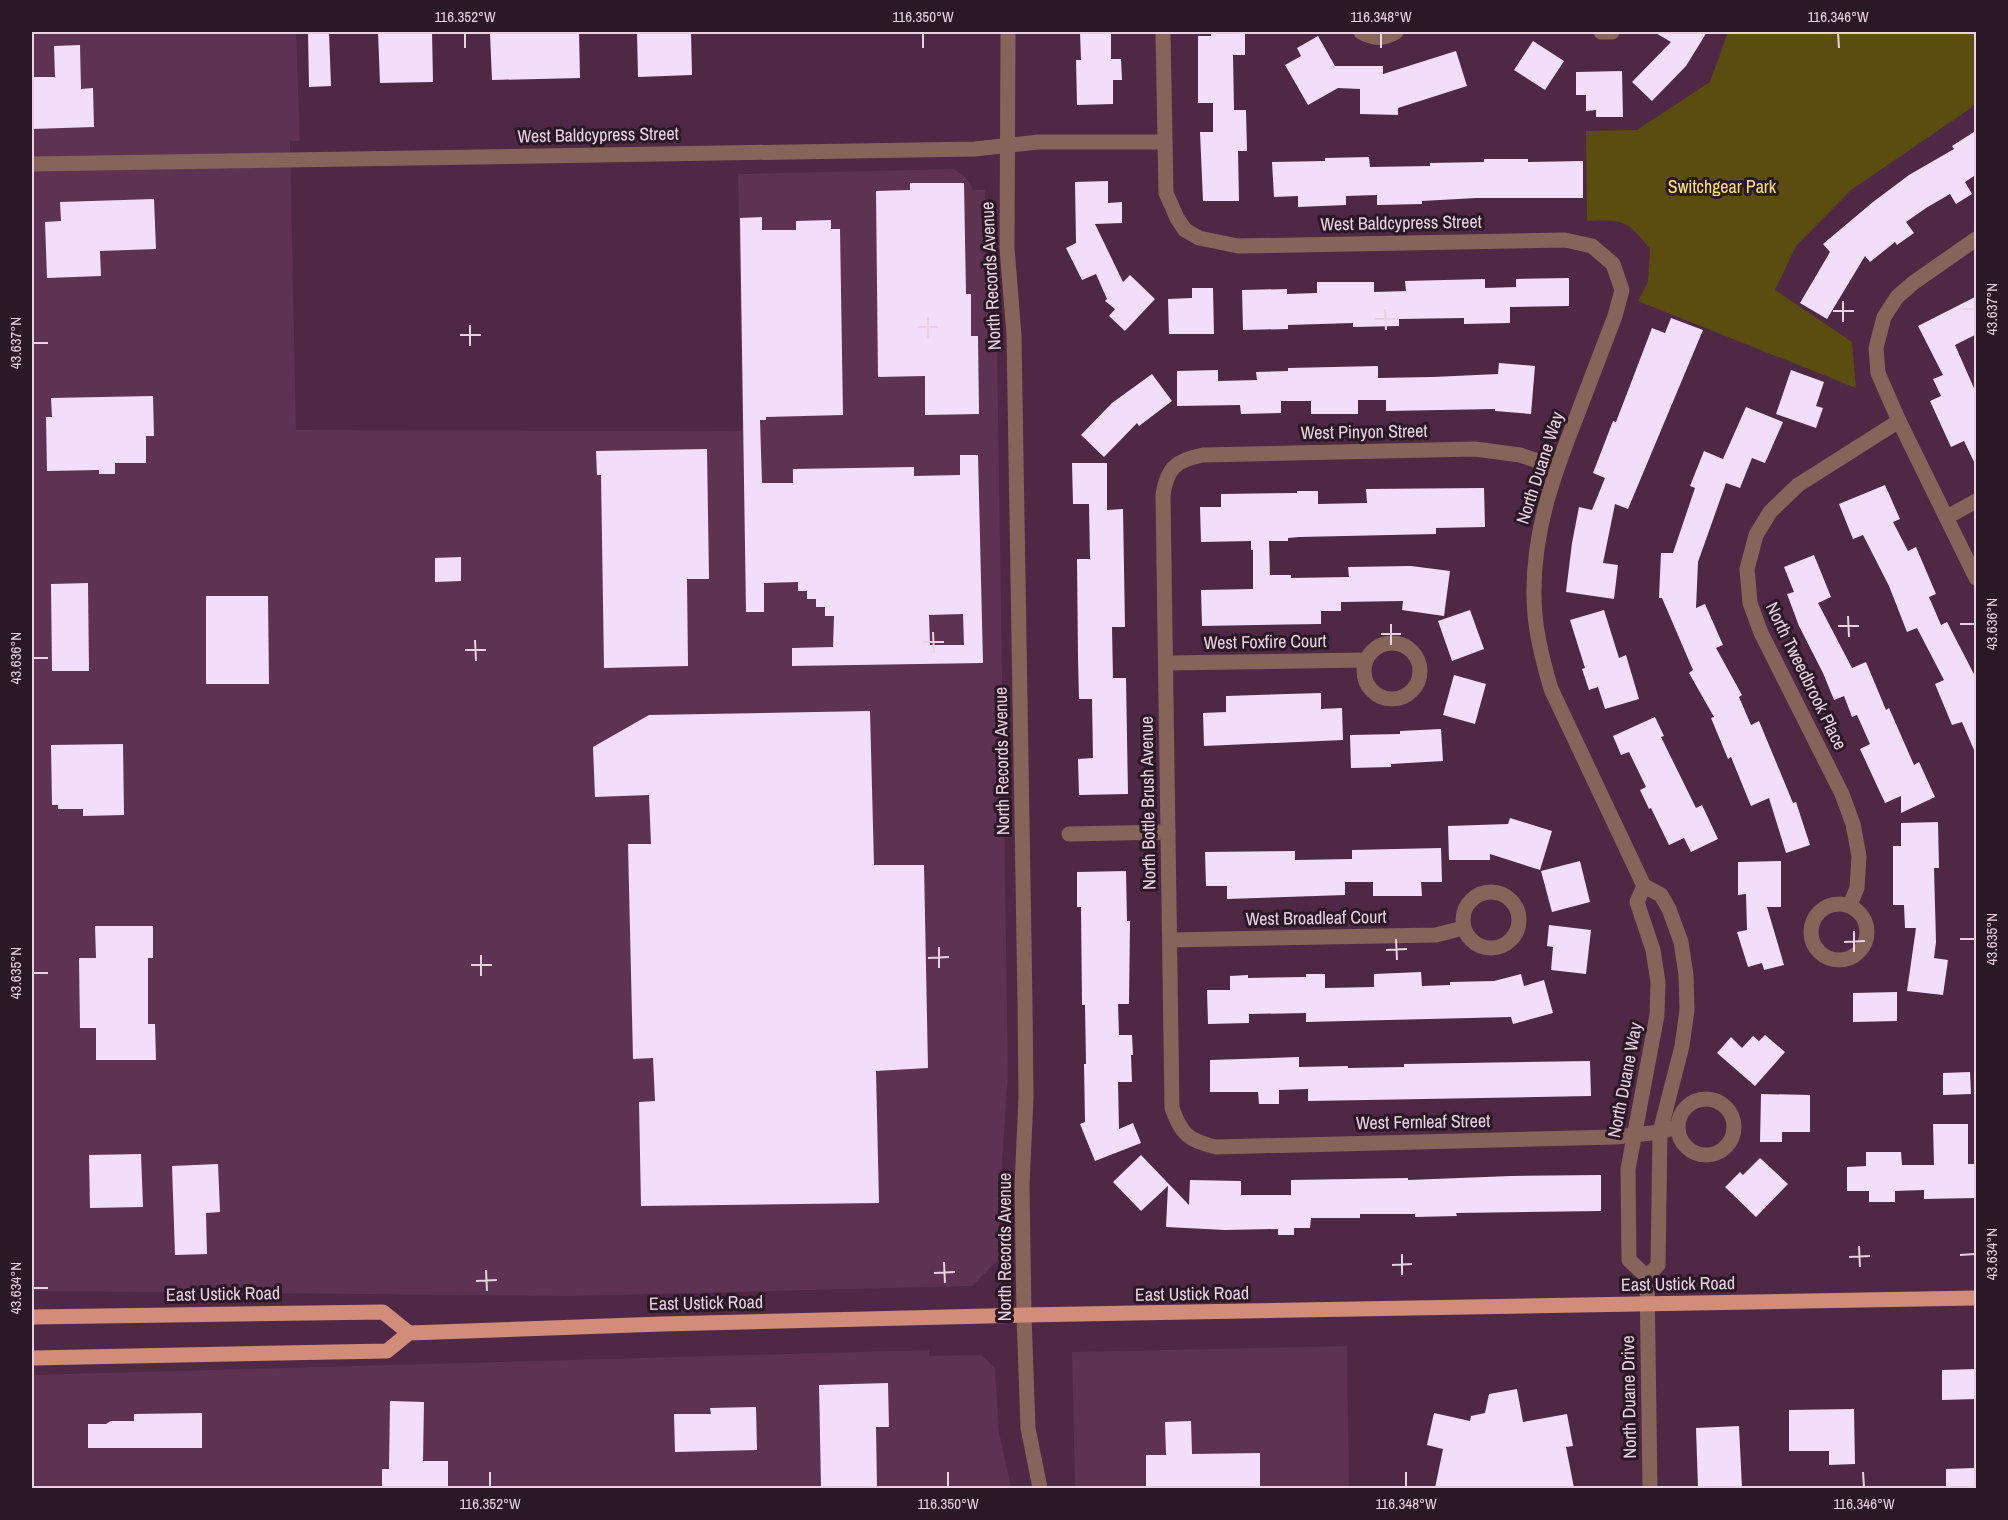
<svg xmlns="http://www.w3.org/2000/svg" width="2008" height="1520" viewBox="0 0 2008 1520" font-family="'Archivo Narrow',sans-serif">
<rect width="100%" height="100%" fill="#4e2845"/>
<g fill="#5d3253">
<polygon points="32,32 296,32 300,141 290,141 296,430 742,431 738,174 954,169 965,177 974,190 985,190 985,246 997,343 1008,1075 1002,1161 999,1259 972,1286 570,1296 32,1291"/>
<polygon points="1347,1346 1349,1488 1075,1488 1072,1352"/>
<polygon points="929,1350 929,1356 981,1355 995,1368 999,1432 1011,1488 32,1488 32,1375"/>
</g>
<path fill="#5b4d10" d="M1728,32H1976V102L1971,108L1851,190L1796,246L1775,290L1852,342L1856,388L1638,301L1648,282L1650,249C1628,221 1624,219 1587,221L1586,131L1637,130L1710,82Z"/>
<g fill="#f2defa" fill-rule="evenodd">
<polygon points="308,32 329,32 331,86 309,87"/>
<polygon points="378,32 432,32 433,82 380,83"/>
<polygon points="579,32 580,78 492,80 490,34"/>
<polygon points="637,32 691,32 692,75 638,77"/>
<polygon points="1080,32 1111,32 1111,59 1121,59 1122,80 1113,80 1113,104 1077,105 1076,60 1081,60"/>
<polygon points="1211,32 1245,32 1245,55 1233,55 1234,110 1246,110 1247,151 1238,151 1239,201 1203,201 1200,132 1213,132 1213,103 1198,103 1198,36 1211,36"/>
<polygon points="1654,32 1707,32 1686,66 1652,101 1632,82 1671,42"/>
<polygon points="1318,36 1335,66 1383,66 1383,74 1456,51 1467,86 1398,108 1398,115 1360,114 1360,89 1338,88 1308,105 1285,65 1301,56 1297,48"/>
<polygon points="1533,41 1564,61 1545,90 1514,70"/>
<polygon points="80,45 81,89 93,88 94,127 32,129 32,77 55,77 54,46"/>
<polygon points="1622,71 1623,117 1596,117 1596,110 1586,111 1586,95 1576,95 1576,72"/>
<polygon points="1977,130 1977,174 1965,182 1972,194 1956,204 1950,194 1926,208 1906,222 1914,233 1897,245 1895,242 1870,262 1865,256 1827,319 1800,303 1830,252 1823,244 1873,202 1909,175 1954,149 1952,146"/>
<polygon points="1369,157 1370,167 1430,166 1430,163 1484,162 1484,159 1528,159 1528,162 1583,161 1583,198 1476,198 1422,201 1422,204 1377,205 1377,195 1346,196 1346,205 1298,207 1298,196 1274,197 1272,162 1325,161 1325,158"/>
<polygon points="1108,181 1108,203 1122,202 1122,223 1095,224 1123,282 1130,275 1155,299 1125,331 1109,316 1115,309 1105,301 1107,299 1096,274 1082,280 1066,248 1076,243 1075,182"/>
<polygon points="910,183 964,183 966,294 971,294 971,336 978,336 979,414 925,415 925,376 878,377 876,191 910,190"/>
<polygon points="154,199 156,249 100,251 101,276 47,278 45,222 61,221 60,202"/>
<path d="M762,217V230H796V221L831,220V229H840L843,415L766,417V420H760L762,483H793V469L914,467V476L960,475V455H978L983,663L792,666V648L833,647L834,616H825V607H816V599H807V591H798V582L764,583V612H746L740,218ZM963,614L964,645H930L929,615Z"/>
<polygon points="1569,278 1569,306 1510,307 1510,323 1464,324 1464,318 1399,319 1399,326 1353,327 1353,323 1288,325 1288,329 1243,330 1242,290 1287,289 1287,294 1317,293 1317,282 1374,282 1374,292 1406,291 1405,281 1485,279 1485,288 1516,287 1516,279"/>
<polygon points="1192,288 1213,288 1214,334 1169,334 1168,299 1192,298"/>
<polygon points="1977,296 1977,334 1955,345 1977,395 1977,468 1964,441 1951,447 1930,401 1941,396 1933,379 1943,375 1918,326"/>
<polygon points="1671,318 1703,330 1628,509 1615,504 1603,563 1618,565 1614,599 1566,592 1572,543 1579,507 1592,510 1605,478 1593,473 1613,421 1616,422 1652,328 1665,333"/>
<polygon points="1499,363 1535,366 1531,414 1495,411 1495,409 1386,411 1386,400 1358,400 1358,414 1311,414 1311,401 1281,401 1281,413 1241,414 1240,405 1177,406 1177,371 1218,370 1218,381 1257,380 1256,372 1288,371 1288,368 1378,366 1378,378 1433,377 1498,374"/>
<polygon points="1791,370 1824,382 1816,406 1823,408 1816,428 1776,414"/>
<polygon points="1152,374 1172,401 1139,426 1137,423 1104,457 1081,435 1112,403"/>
<polygon points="153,396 154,436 146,436 146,463 115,463 115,474 99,474 99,470 47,471 46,417 52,417 51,398"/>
<polygon points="1746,407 1783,422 1765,463 1752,458 1740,488 1726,483 1698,562 1696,608 1705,604 1723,645 1716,648 1742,695 1739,697 1751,725 1759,721 1793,803 1796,802 1810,845 1786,853 1769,798 1751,806 1731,757 1728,759 1711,718 1714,717 1689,673 1693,670 1662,598 1659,598 1661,553 1673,553 1695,488 1690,486 1704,451 1723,459"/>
<polygon points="707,449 709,579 687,579 688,666 604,668 601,475 597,475 596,451"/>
<polygon points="1072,463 1107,463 1107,510 1123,509 1125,627 1112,627 1113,678 1126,678 1128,794 1079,795 1078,759 1093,758 1092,699 1079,699 1078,658 1077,559 1090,559 1089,504 1073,504"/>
<polygon points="1885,485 1900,519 1893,522 1908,551 1916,547 1936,594 1929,597 1941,625 1947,622 1977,680 1977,757 1962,722 1952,725 1935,684 1944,680 1917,628 1907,632 1889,586 1863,535 1853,539 1839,504"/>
<polygon points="1484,488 1485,527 1436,528 1436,534 1299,537 1288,538 1288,541 1269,541 1270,575 1291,575 1291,578 1349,577 1348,567 1411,566 1450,571 1444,616 1402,610 1403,601 1341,602 1341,611 1321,611 1321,624 1202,626 1201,590 1253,589 1253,550 1251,550 1251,541 1201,542 1200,507 1221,507 1221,494 1297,493 1297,491 1318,491 1318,504 1367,503 1366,489"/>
<polygon points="1814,555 1831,597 1818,603 1852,668 1866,662 1886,710 1889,708 1914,765 1919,762 1935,797 1901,813 1901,796 1885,803 1860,749 1870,744 1857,715 1852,717 1844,696 1834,700 1823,673 1799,626 1787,594 1794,592 1784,567"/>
<polygon points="461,557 461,581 435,582 435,558"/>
<polygon points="88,583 89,671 52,671 51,584"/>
<polygon points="206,596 268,596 269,684 206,684"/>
<polygon points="1470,610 1484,649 1452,661 1438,621"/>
<polygon points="1604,610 1619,658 1626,655 1639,699 1605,709 1598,687 1589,690 1582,669 1585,668 1570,620"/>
<polygon points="1454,675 1486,684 1475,724 1443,715"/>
<polygon points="1321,693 1321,709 1342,708 1343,740 1204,746 1203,713 1226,712 1226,696"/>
<polygon points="870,711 874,865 924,865 928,1068 876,1071 879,1203 641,1206 639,1102 655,1101 653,1058 633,1059 628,844 651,844 649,795 595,797 593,747 649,715"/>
<polygon points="1655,717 1664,736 1661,737 1696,808 1702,805 1718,839 1691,852 1684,838 1669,845 1651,808 1649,809 1640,790 1646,787 1629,752 1621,755 1613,736"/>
<polygon points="1441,729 1443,761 1391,764 1391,767 1351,768 1350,735 1400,734 1400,731"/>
<polygon points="123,744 124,815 83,816 83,809 58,809 58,805 52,805 51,745"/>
<polygon points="1510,818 1552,831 1540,870 1490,854 1490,860 1449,860 1448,826 1508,824"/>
<polygon points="1938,822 1939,868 1934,868 1936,942 1934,958 1948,960 1943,995 1907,991 1916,928 1905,928 1904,905 1893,905 1893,846 1901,846 1901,823"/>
<polygon points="1441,848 1442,882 1421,882 1422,896 1373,896 1373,882 1345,882 1345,895 1227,899 1227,886 1206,886 1205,852 1295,851 1295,860 1352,859 1352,850"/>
<polygon points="1580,861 1590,902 1552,912 1541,871"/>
<polygon points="1781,861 1781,907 1767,907 1784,965 1764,970 1762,963 1748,967 1737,932 1747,930 1746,894 1738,895 1738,862"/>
<polygon points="1126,871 1127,921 1130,921 1129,1004 1118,1004 1119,1035 1132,1035 1133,1055 1131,1055 1132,1082 1118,1082 1119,1129 1133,1123 1141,1143 1095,1161 1080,1124 1085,1122 1084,1064 1086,1064 1085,1005 1082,1005 1081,907 1077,907 1077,872"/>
<polygon points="1549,925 1591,930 1586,974 1551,970 1553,947 1547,946"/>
<polygon points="95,926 153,926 153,958 148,958 148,1024 155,1024 156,1060 96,1060 96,1028 80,1028 79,958 96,958"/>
<polygon points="1421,972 1422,986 1450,985 1450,982 1494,981 1521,974 1524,986 1544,980 1553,1013 1513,1024 1511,1017 1306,1022 1306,1013 1249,1014 1249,1023 1208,1024 1207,990 1230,990 1230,976 1248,975 1248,978 1306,977 1306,974 1325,974 1325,988 1374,987 1374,974"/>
<polygon points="1897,992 1897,1021 1853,1022 1853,993"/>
<polygon points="1765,1035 1785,1052 1755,1086 1717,1053 1731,1037 1742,1048 1753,1036 1759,1041"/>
<polygon points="1299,1057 1299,1067 1348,1066 1348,1068 1404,1067 1404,1064 1590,1061 1591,1096 1308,1101 1308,1089 1279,1090 1279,1104 1259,1104 1258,1092 1210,1092 1210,1060"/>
<polygon points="1970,1072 1971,1094 1943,1095 1943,1073"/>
<polygon points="1761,1094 1810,1095 1810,1132 1782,1132 1782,1142 1760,1142"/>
<polygon points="1933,1124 1968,1124 1968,1164 1977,1164 1977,1198 1924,1199 1924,1190 1895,1191 1895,1202 1869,1202 1869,1191 1847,1191 1847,1167 1866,1166 1866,1152 1901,1152 1902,1165 1934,1165"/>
<polygon points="141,1154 143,1207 90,1208 89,1155"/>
<polygon points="1141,1155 1189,1205 1190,1180 1241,1181 1241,1195 1291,1195 1291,1180 1408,1178 1408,1180 1511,1176 1601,1175 1601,1211 1456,1213 1457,1216 1415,1217 1415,1214 1360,1214 1360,1218 1311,1218 1310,1228 1294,1228 1294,1235 1278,1235 1278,1229 1225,1230 1166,1227 1168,1186 1141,1211 1113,1182"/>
<polygon points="1760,1158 1788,1184 1756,1217 1725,1187 1740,1172 1743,1175"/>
<polygon points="218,1164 220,1212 206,1213 207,1254 175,1255 172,1166"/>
<polygon points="1977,1369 1977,1399 1942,1400 1942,1370"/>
<polygon points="888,1383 889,1427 876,1427 877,1488 821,1488 819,1385"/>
<polygon points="1517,1389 1523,1422 1567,1414 1573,1446 1566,1447 1574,1488 1435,1488 1443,1449 1427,1445 1434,1413 1470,1421 1471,1416 1485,1413 1489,1394"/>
<polygon points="390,1401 424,1402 423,1461 448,1461 448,1488 382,1488 382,1469 389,1469"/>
<polygon points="756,1407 757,1450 675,1452 674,1414 711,1414 710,1408"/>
<polygon points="1854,1409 1855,1464 1829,1465 1829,1451 1789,1451 1789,1410"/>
<polygon points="202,1413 202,1448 88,1448 88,1424 106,1424 111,1421 134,1421 134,1414"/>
<polygon points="1191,1421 1192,1454 1260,1453 1260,1488 1146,1488 1146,1455 1166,1455 1165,1422"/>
<polygon points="1739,1426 1742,1488 1698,1488 1696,1428"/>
<polygon points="1975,1468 1975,1488 1946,1488 1946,1469"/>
</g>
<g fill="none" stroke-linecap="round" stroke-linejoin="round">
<g stroke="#86645a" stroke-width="15">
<polyline points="1008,32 1007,248 1014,335 1025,1003 1026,1098 1022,1185 1024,1315 1028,1428 1040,1488"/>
<path d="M1163,32L1166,193L1177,218L1185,230L1199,238L1238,246L1565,240L1592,246L1613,264L1622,290L1615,316C1602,350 1589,384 1576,418C1553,476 1533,532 1534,595C1534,627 1542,658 1551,689L1644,886"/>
<path d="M1361,32C1373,39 1385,39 1396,32"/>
<polyline points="1601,32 1612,32"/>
<polyline points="32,164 975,149 1038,142 1165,142"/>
<polyline points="1976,239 1913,283 1897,297 1884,317 1876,348 1878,373 1899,421 1976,578"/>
<path d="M1557,467L1520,455L1475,449L1203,455C1176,460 1167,468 1163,495L1172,1108C1181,1134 1189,1141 1216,1147L1616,1137L1660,1132L1677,1127"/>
<polyline points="1947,517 1976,501"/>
<circle cx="1392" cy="671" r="28"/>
<polyline points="1166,663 1365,660"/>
<polyline points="1069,834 1168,832"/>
<polygon points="1644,886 1661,895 1669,909 1681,942 1686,975 1687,1010 1682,1046 1660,1132 1658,1265 1647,1277 1629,1260 1628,1169 1657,1015 1658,982 1653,950 1637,902"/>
<circle cx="1491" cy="920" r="28"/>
<circle cx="1839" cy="932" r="28"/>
<polyline points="1850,905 1857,888 1859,856 1853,824 1842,794 1761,633 1750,603 1747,569 1756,535 1770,512 1798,485 1899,421"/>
<polyline points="1170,940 1436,935 1463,928"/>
<circle cx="1706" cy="1127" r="28"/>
<polyline points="1647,1277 1650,1488"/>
</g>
<g stroke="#d18d7a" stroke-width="15">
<polyline points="32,1317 383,1312 409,1333"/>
<polyline points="32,1358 387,1351 409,1333 662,1324 1024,1315 1976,1298"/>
</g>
</g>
<path fill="none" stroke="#ead2e3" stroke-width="2" d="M465,33V48M923,33V48M1381,33V48M1838,33L1839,48M1843,301V322M1385,309L1386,330M1960,309H1975M1833,311H1854M928,317V338M1375,319H1396M470,325V346M917,327H938M460,335H481M33,343H48M1848,616L1849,637M1391,624V645M1960,624H1975M1838,626H1859M933,632L934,653M1381,634H1401M475,640L476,661M923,642H944M465,650H486M33,658H48M1854,931V952M1396,939L1397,960M1960,939H1975M1844,942L1865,941M939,947V968M1386,950L1407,949M481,955V976M928,958L949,957M471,965H492M33,973H48M1859,1246L1860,1267M1402,1254V1275M1960,1255L1975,1254M1849,1257L1870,1256M944,1262L945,1283M1392,1265L1412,1264M486,1270L487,1291M934,1273L955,1272M476,1281L497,1280M33,1288H48M490,1472V1487M948,1472V1487M1406,1472V1487M1863,1472L1864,1487"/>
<g text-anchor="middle" stroke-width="6" stroke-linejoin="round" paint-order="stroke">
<g font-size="18" fill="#ead2e3" stroke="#2a1825">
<text transform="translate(598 135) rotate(-1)" y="6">West Baldcypress Street</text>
<text transform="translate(1401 223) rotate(-1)" y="6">West Baldcypress Street</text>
<text transform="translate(991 276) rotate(-93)" y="6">North Records Avenue</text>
<text transform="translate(1364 432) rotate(-1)" y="6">West Pinyon Street</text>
<text transform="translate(1540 468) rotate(-72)" y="6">North Duane Way</text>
<text transform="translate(1265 642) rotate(-1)" y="6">West Foxfire Court</text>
<text transform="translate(1806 676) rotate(64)" y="6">North Tweedbrook Place</text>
<text transform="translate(1002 761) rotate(-91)" y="6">North Records Avenue</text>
<text transform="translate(1148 803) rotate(-91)" y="6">North Bottle Brush Avenue</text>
<text transform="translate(1316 918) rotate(-1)" y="6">West Broadleaf Court</text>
<text transform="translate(1625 1080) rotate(-79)" y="6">North Duane Way</text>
<text transform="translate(1423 1122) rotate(-1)" y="6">West Fernleaf Street</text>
<text transform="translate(1005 1247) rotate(-90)" y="6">North Records Avenue</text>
<text transform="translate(1678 1284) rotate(-1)" y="6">East Ustick Road</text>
<text transform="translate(223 1294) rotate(-1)" y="6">East Ustick Road</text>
<text transform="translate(1192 1294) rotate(-1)" y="6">East Ustick Road</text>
<text transform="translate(706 1303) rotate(-1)" y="6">East Ustick Road</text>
<text transform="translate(1629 1397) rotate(-91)" y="6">North Duane Drive</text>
</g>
<g font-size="18" fill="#fde374" stroke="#2a1825">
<text x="1722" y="193">Switchgear Park</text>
</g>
</g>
<rect width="2008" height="1520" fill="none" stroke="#2a1825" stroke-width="66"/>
<rect x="33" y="33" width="1942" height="1454" fill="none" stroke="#ead2e3" stroke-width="2"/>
<g font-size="15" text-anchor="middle" fill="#ead2e3">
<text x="465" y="22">116.352°W</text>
<text x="923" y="22">116.350°W</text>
<text x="1381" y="22">116.348°W</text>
<text x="1838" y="22">116.346°W</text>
<text transform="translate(1992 309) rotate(-90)" y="5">43.637°N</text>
<text transform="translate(16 343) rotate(-90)" y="5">43.637°N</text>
<text transform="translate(1992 624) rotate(-90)" y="5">43.636°N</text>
<text transform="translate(16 658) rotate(-90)" y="5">43.636°N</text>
<text transform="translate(1992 939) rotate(-90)" y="5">43.635°N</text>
<text transform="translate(16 973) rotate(-90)" y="5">43.635°N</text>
<text transform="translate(1992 1254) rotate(-90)" y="5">43.634°N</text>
<text transform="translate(16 1288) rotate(-90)" y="5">43.634°N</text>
<text x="490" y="1509">116.352°W</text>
<text x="948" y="1509">116.350°W</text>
<text x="1406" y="1509">116.348°W</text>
<text x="1864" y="1509">116.346°W</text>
</g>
</svg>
